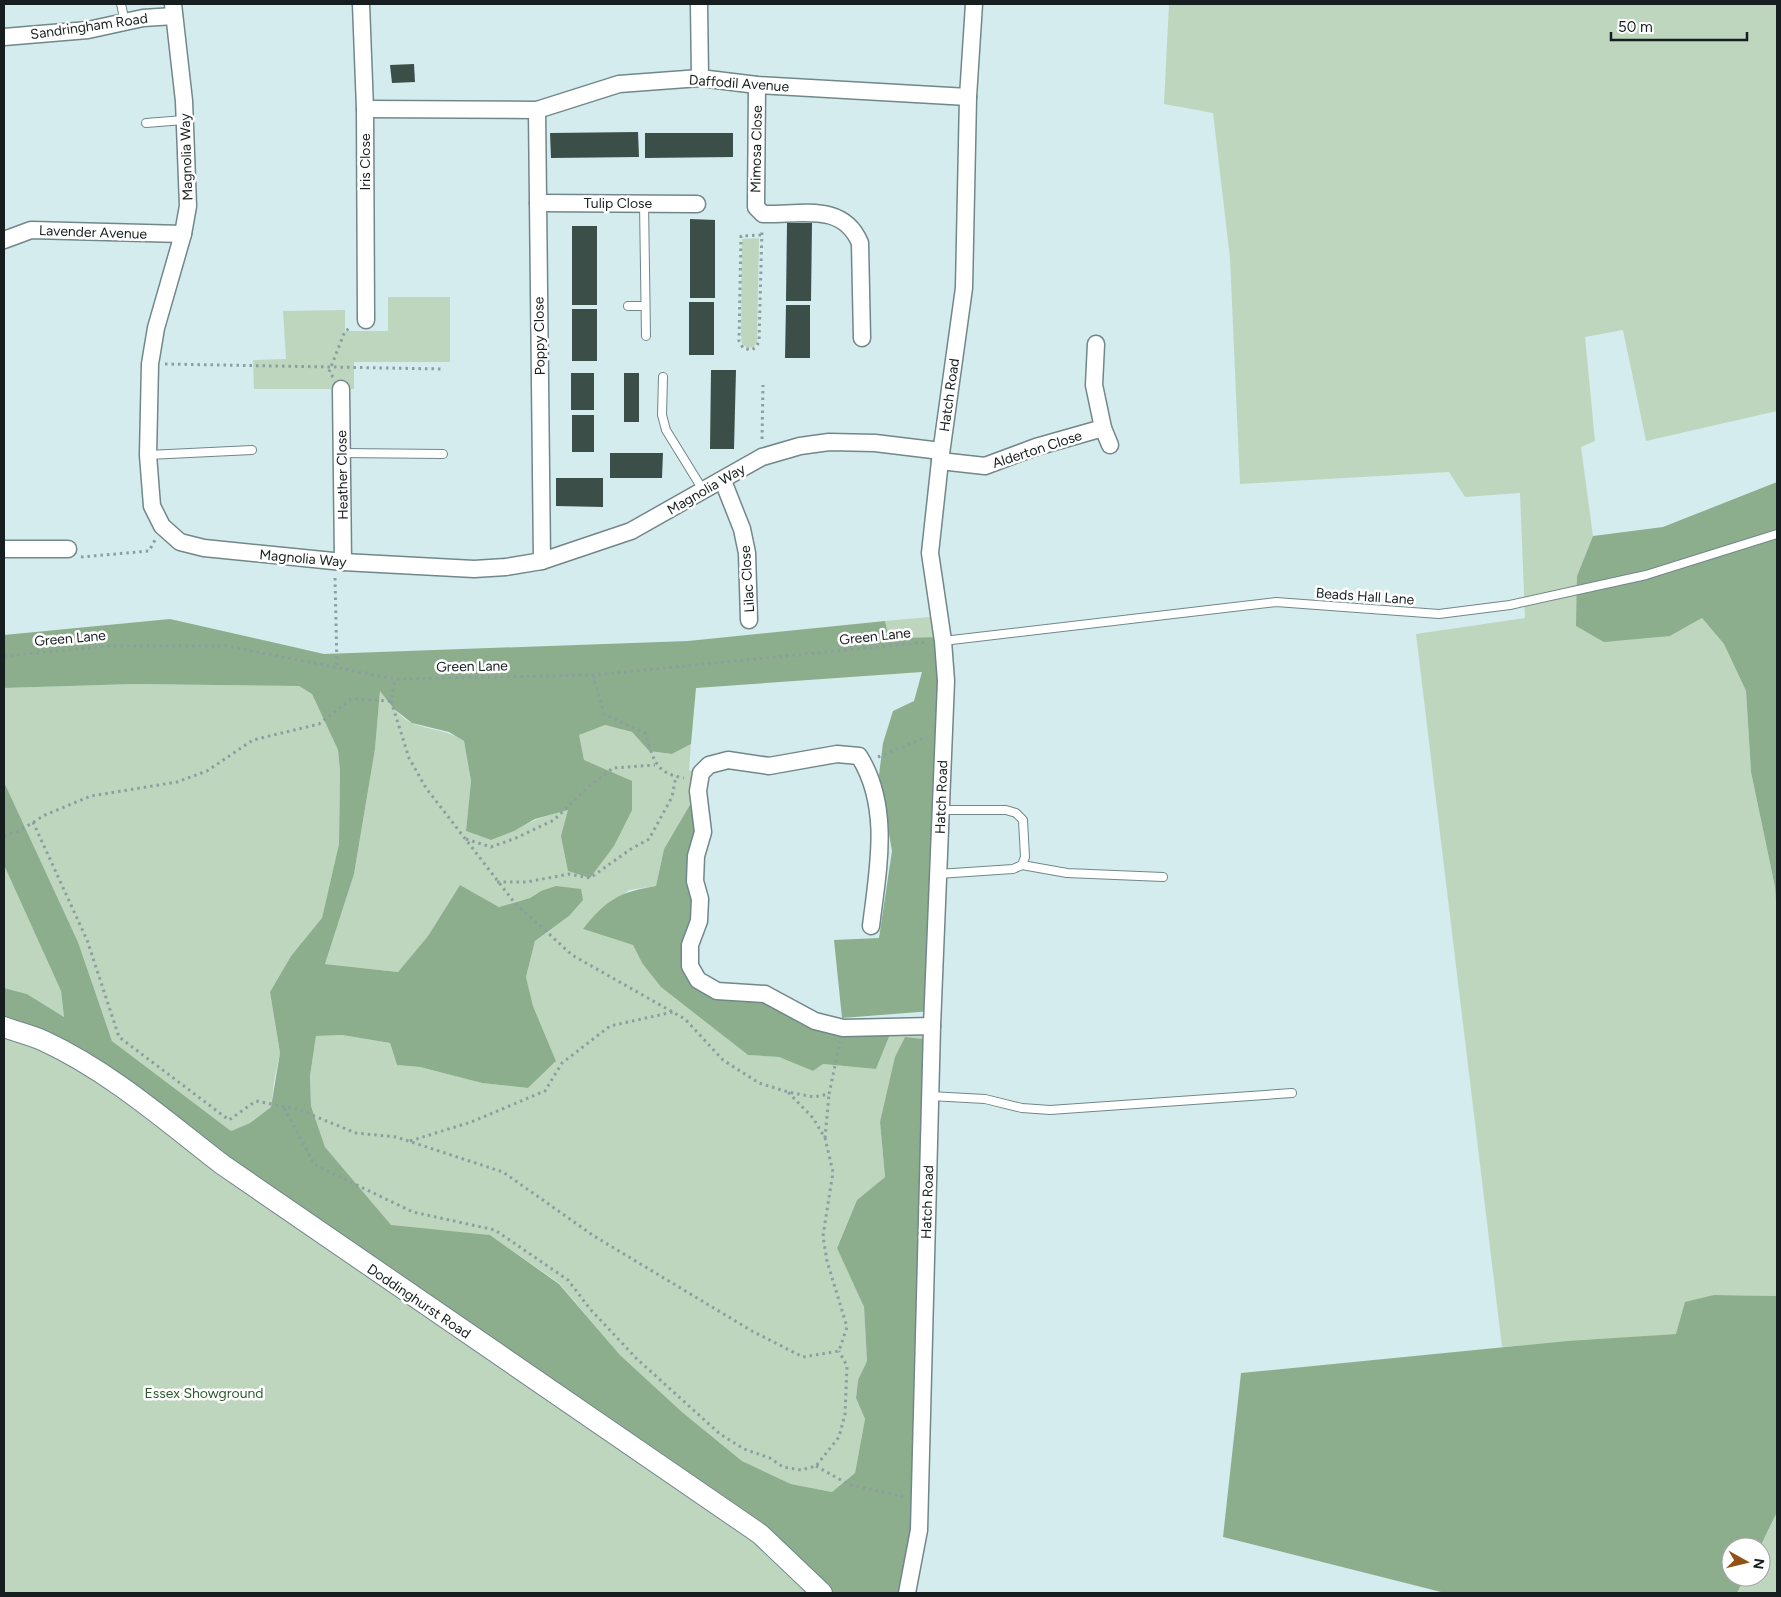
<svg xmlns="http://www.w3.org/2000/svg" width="1781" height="1597" viewBox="0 0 1781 1597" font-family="Figtree,sans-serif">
<rect width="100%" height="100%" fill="#d4ecee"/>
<g fill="#bed6be">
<polygon points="1169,4 1777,4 1777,411 1646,441 1623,330 1585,337 1595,441 1581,447 1593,536 1577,576 1670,636 1702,618 1724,644 1746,691 1751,772 1775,887 1777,914 1777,1296 1714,1295 1677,1334 1502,1347 1416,634 1525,618 1520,493 1465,497 1449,472 1240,484 1230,258 1213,113 1164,104"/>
<polygon points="759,238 757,341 754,347 748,348 742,344 741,336 742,239"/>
<polygon points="388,297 450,297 450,362 354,362 354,389 254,389 253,360 286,359 283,311 345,310 345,331 388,331"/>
<polygon points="940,616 943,637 889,638 885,621"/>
<polygon points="134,684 299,686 312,694 338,750 340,771 339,844 322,919 291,956 270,992 280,1053 274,1081 271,1107 250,1123 231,1131 112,1041 78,942 4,782 4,688"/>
<path d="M380,690C389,702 398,717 412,723C431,731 445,729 464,741L471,781L466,831L491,840L538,819L569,809L561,836L584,760L578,735L605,725L632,732L649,751L672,754L691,744L689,770L701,775L698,791L664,849L656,886L629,890L583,929L633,945L642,963L659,984L748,1055L779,1057L813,1071L823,1064L876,1069L893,1027L932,1026L880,1122L885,1177L857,1200L837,1247L864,1307L867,1361L858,1380L856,1398L865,1419L855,1473L832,1492L791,1484L742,1461L682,1412L620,1355L559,1283L490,1235L391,1226L325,1147L311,1106L310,1076L316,1036L342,1035L390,1043L397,1065L420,1067L482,1083L528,1088L556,1061L533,1006L526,977L535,941L569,916L541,891L530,898L499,907L460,885L428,936L398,972L325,964L354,874L375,749Z"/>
<polygon points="4,865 61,991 64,1017 27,994 4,988"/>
<polygon points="4,1028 43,1041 760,1534 822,1593 4,1593"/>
<polygon points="1777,1512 1777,1593 1737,1593 1745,1577 1761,1577 1760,1547"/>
</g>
<g fill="#8dae8c">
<polygon points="1777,482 1777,914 1775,887 1751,772 1746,691 1724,644 1702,618 1670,636 1604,642 1576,626 1577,576 1593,536 1663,527"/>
<polygon points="170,619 324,654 688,641 885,621 889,638 943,637 932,1011 842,1018 834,940 879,938 892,851 879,775 883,743 893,711 914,701 922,672 696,688 691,744 672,754 649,751 632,732 605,725 579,735 584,760 632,781 632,810 614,846 590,878 568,871 561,836 568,810 535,819 514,831 491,840 466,831 471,781 464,741 449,732 412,723 394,709 380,691 375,749 354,874 325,964 398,972 428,936 460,885 499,907 530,898 541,891 556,886 581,889 583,900 569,916 535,941 526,977 533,1006 556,1061 528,1088 482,1083 420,1067 397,1065 390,1043 342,1035 316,1036 310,1076 311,1106 325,1147 391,1225 490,1235 559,1284 620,1355 682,1412 742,1461 791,1484 832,1492 855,1473 865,1419 856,1398 858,1380 867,1361 864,1307 837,1248 857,1200 885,1177 880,1122 895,1057 905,1037 931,1040 922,1367 907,1593 822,1593 760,1534 150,1108 4,1027 4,988 27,994 64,1017 61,991 4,865 4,782 78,942 112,1041 231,1131 250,1123 271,1107 280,1053 270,992 291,956 322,918 339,844 340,771 338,750 312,694 299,686 134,684 4,688 4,635"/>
<path d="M698,791L690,945L698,980L765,994L815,1021L893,1027L876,1069L823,1064L813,1071L779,1057L748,1055L661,987L642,963L633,945L583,929C606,900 619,892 656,886L664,849Z"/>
<polygon points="1714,1295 1777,1296 1777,1512 1760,1547 1731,1547 1731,1577 1745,1577 1737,1593 1445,1593 1223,1537 1241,1373 1568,1341 1676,1334 1685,1302"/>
</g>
<g fill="#3b4e48">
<polygon points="414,64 415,82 392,83 390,65"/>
<polygon points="638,132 639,157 551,158 550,133"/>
<polygon points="645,133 733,133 733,157 645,158"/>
<polygon points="690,219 715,220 715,298 690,298"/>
<polygon points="787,223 812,223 811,301 786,301"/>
<rect x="572" y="226" width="25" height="79"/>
<rect x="689" y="302" width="25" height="53"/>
<polygon points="786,305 810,305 810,358 785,358"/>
<rect x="572" y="309" width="25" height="52"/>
<polygon points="711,370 736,370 734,449 710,449"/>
<rect x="571" y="373" width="23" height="37"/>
<rect x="624" y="373" width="15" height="49"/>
<rect x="572" y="415" width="22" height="37"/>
<polygon points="610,453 663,453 662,478 610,478"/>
<polygon points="556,478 603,478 603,507 556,506"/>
</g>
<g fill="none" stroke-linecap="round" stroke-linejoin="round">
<defs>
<g id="service">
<polyline points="121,4 125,22"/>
<polyline points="146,123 184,120"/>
<polyline points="644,203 646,336"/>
<polyline points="628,306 645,306"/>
<polyline points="663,377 662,415 666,430 703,490"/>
<polyline points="342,453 443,454"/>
<polyline points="148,455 252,450"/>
<polyline points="943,641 1276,602 1439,614 1510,605 1646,575 1777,534"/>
<polyline points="1022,865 1067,873 1163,877"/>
<polyline points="938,874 1013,869 1022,865 1025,857 1023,820 1016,813 1006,810 941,810"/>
<polyline points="930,1096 985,1099 1022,1108 1050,1110 1292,1093"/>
</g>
<g id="minor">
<polyline points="173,4 184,101 188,206 183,234 156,328 150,364 148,455 152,506 162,526 180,542 204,548 343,562 474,569 506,567 542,561 631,531 762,457 800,446 829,442 875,443 941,451"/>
<polyline points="361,4 365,109 366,320"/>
<polyline points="699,4 700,78"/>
<polyline points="4,37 88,30 143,18 174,16"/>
<path d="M757,85L756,207L763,214C801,215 843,202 860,243L862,338"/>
<polyline points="365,109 537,110 619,84 700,78 757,85 968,97"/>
<polyline points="537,110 542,561"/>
<polyline points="538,203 697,204"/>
<polyline points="4,240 31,230 183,234"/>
<polyline points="341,389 343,562"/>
<polyline points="1103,428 1110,445"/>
<polyline points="940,461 985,466 1036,447 1103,428 1094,385 1096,344"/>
<polyline points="723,481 742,529 747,553 749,620"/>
<polyline points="4,549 68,549"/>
<path d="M871,926C878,869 891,807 859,756L837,754L769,766L728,760L709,765L701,773L698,791L703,832L696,856L695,881L700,899L699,921L690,945V966L698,980L717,991L765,994L815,1021L843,1028L932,1026"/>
<polyline points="907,1593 919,1530 932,1026 946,681 943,641 930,553 940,461 964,288 968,97 974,4"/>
</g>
<path id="tertiary" d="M4,1027C17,1032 31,1035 44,1041C109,1071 166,1121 223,1165L760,1534L822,1593"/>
</defs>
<use href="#service" stroke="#718789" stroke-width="10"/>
<use href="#minor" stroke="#718789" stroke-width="19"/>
<use href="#tertiary" stroke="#718789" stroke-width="22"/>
<g stroke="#8c9ea0" stroke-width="3" stroke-dasharray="2.5 4" stroke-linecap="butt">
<polyline points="761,235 741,236 739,341 743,348 751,350 755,348 759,342 762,229"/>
<polyline points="165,364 441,369"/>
<polyline points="333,377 329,372 345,331 352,327"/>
<polyline points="762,439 763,385"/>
<polyline points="81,557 149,551 155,540"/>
<polyline points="335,578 337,667"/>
<polyline points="4,656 109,646 227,646 395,679 593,675 928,642"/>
<path d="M593,675L604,714L645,733C654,759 654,773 684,778"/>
<polyline points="391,701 409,758 426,788 514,902 572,955 685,1019 723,1060 759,1083 788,1092 814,1097 829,1094 840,1042"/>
<polyline points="878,757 927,737"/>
<polyline points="33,822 87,940 119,1037 229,1120 256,1101 297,1109 356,1133 396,1137 503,1172 594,1236 752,1331 803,1357 839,1351 847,1327 827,1261 823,1236 833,1172 825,1138 813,1118 788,1092"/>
<polyline points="4,836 19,831 45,815 91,796 177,782 207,771 253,740 319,724 351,699 391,701 395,679"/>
<polyline points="466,839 491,847 516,838 554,820 588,787 613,768 655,765"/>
<polyline points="497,882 527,882 569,874 590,878 631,849 649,839 672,797 676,776"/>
<polyline points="284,1108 315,1165 413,1212 495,1230 568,1280 590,1309 637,1359 720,1434 744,1449 770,1458 783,1467 801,1470 816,1466 839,1437 845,1414 847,1366 839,1351"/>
<polyline points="825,1138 829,1094"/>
<polyline points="410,1141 471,1122 545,1091 562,1063 610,1026 673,1012"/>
<polyline points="816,1466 848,1484 904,1497"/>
</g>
<use href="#service" stroke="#fff" stroke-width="8"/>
<use href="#minor" stroke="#fff" stroke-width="16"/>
<use href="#tertiary" stroke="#fff" stroke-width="20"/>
</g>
<g text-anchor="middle" stroke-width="5" stroke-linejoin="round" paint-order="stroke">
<g font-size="14" fill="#161e1f" stroke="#fff">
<text transform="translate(89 26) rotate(-8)" y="5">Sandringham Road</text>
<text transform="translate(739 83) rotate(4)" y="5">Daffodil Avenue</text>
<text transform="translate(756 149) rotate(-89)" y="5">Mimosa Close</text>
<text transform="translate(186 157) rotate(-92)" y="5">Magnolia Way</text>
<text transform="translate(365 162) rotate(-90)" y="5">Iris Close</text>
<text x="618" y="208">Tulip Close</text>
<text transform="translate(93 232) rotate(2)" y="5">Lavender Avenue</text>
<text transform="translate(539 336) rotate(-91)" y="5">Poppy Close</text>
<text transform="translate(949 395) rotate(-82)" y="5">Hatch Road</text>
<text transform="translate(1037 449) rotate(-18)" y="5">Alderton Close</text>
<text transform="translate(342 475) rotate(-91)" y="5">Heather Close</text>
<text transform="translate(706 489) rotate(-30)" y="5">Magnolia Way</text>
<text transform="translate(303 558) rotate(5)" y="5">Magnolia Way</text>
<text transform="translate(747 579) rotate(-94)" y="5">Lilac Close</text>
<text transform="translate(1365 596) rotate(4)" y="5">Beads Hall Lane</text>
<text transform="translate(875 636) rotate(-6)" y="5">Green Lane</text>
<text transform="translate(70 638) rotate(-5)" y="5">Green Lane</text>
<text transform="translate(472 666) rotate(-1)" y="5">Green Lane</text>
<text transform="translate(941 797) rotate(-88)" y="5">Hatch Road</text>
<text transform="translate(927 1202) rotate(-88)" y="5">Hatch Road</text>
<text transform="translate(419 1301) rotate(34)" y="5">Doddinghurst Road</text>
</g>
<g font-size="14" fill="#2a5a2c" stroke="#fff">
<text x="204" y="1398">Essex Showground</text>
</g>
</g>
<rect width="1781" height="1597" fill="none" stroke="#161e1f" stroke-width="10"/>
<g transform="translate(1746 1562) rotate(98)"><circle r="24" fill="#ffffff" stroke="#a2a5a5"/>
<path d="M0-4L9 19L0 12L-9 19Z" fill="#915218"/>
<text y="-8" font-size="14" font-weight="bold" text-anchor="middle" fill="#161e1f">N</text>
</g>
<path d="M1611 32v8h136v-8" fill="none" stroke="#161e1f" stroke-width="2.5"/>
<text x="1618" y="32" font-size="15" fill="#161e1f" stroke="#ffffff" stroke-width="4" paint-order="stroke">50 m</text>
</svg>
